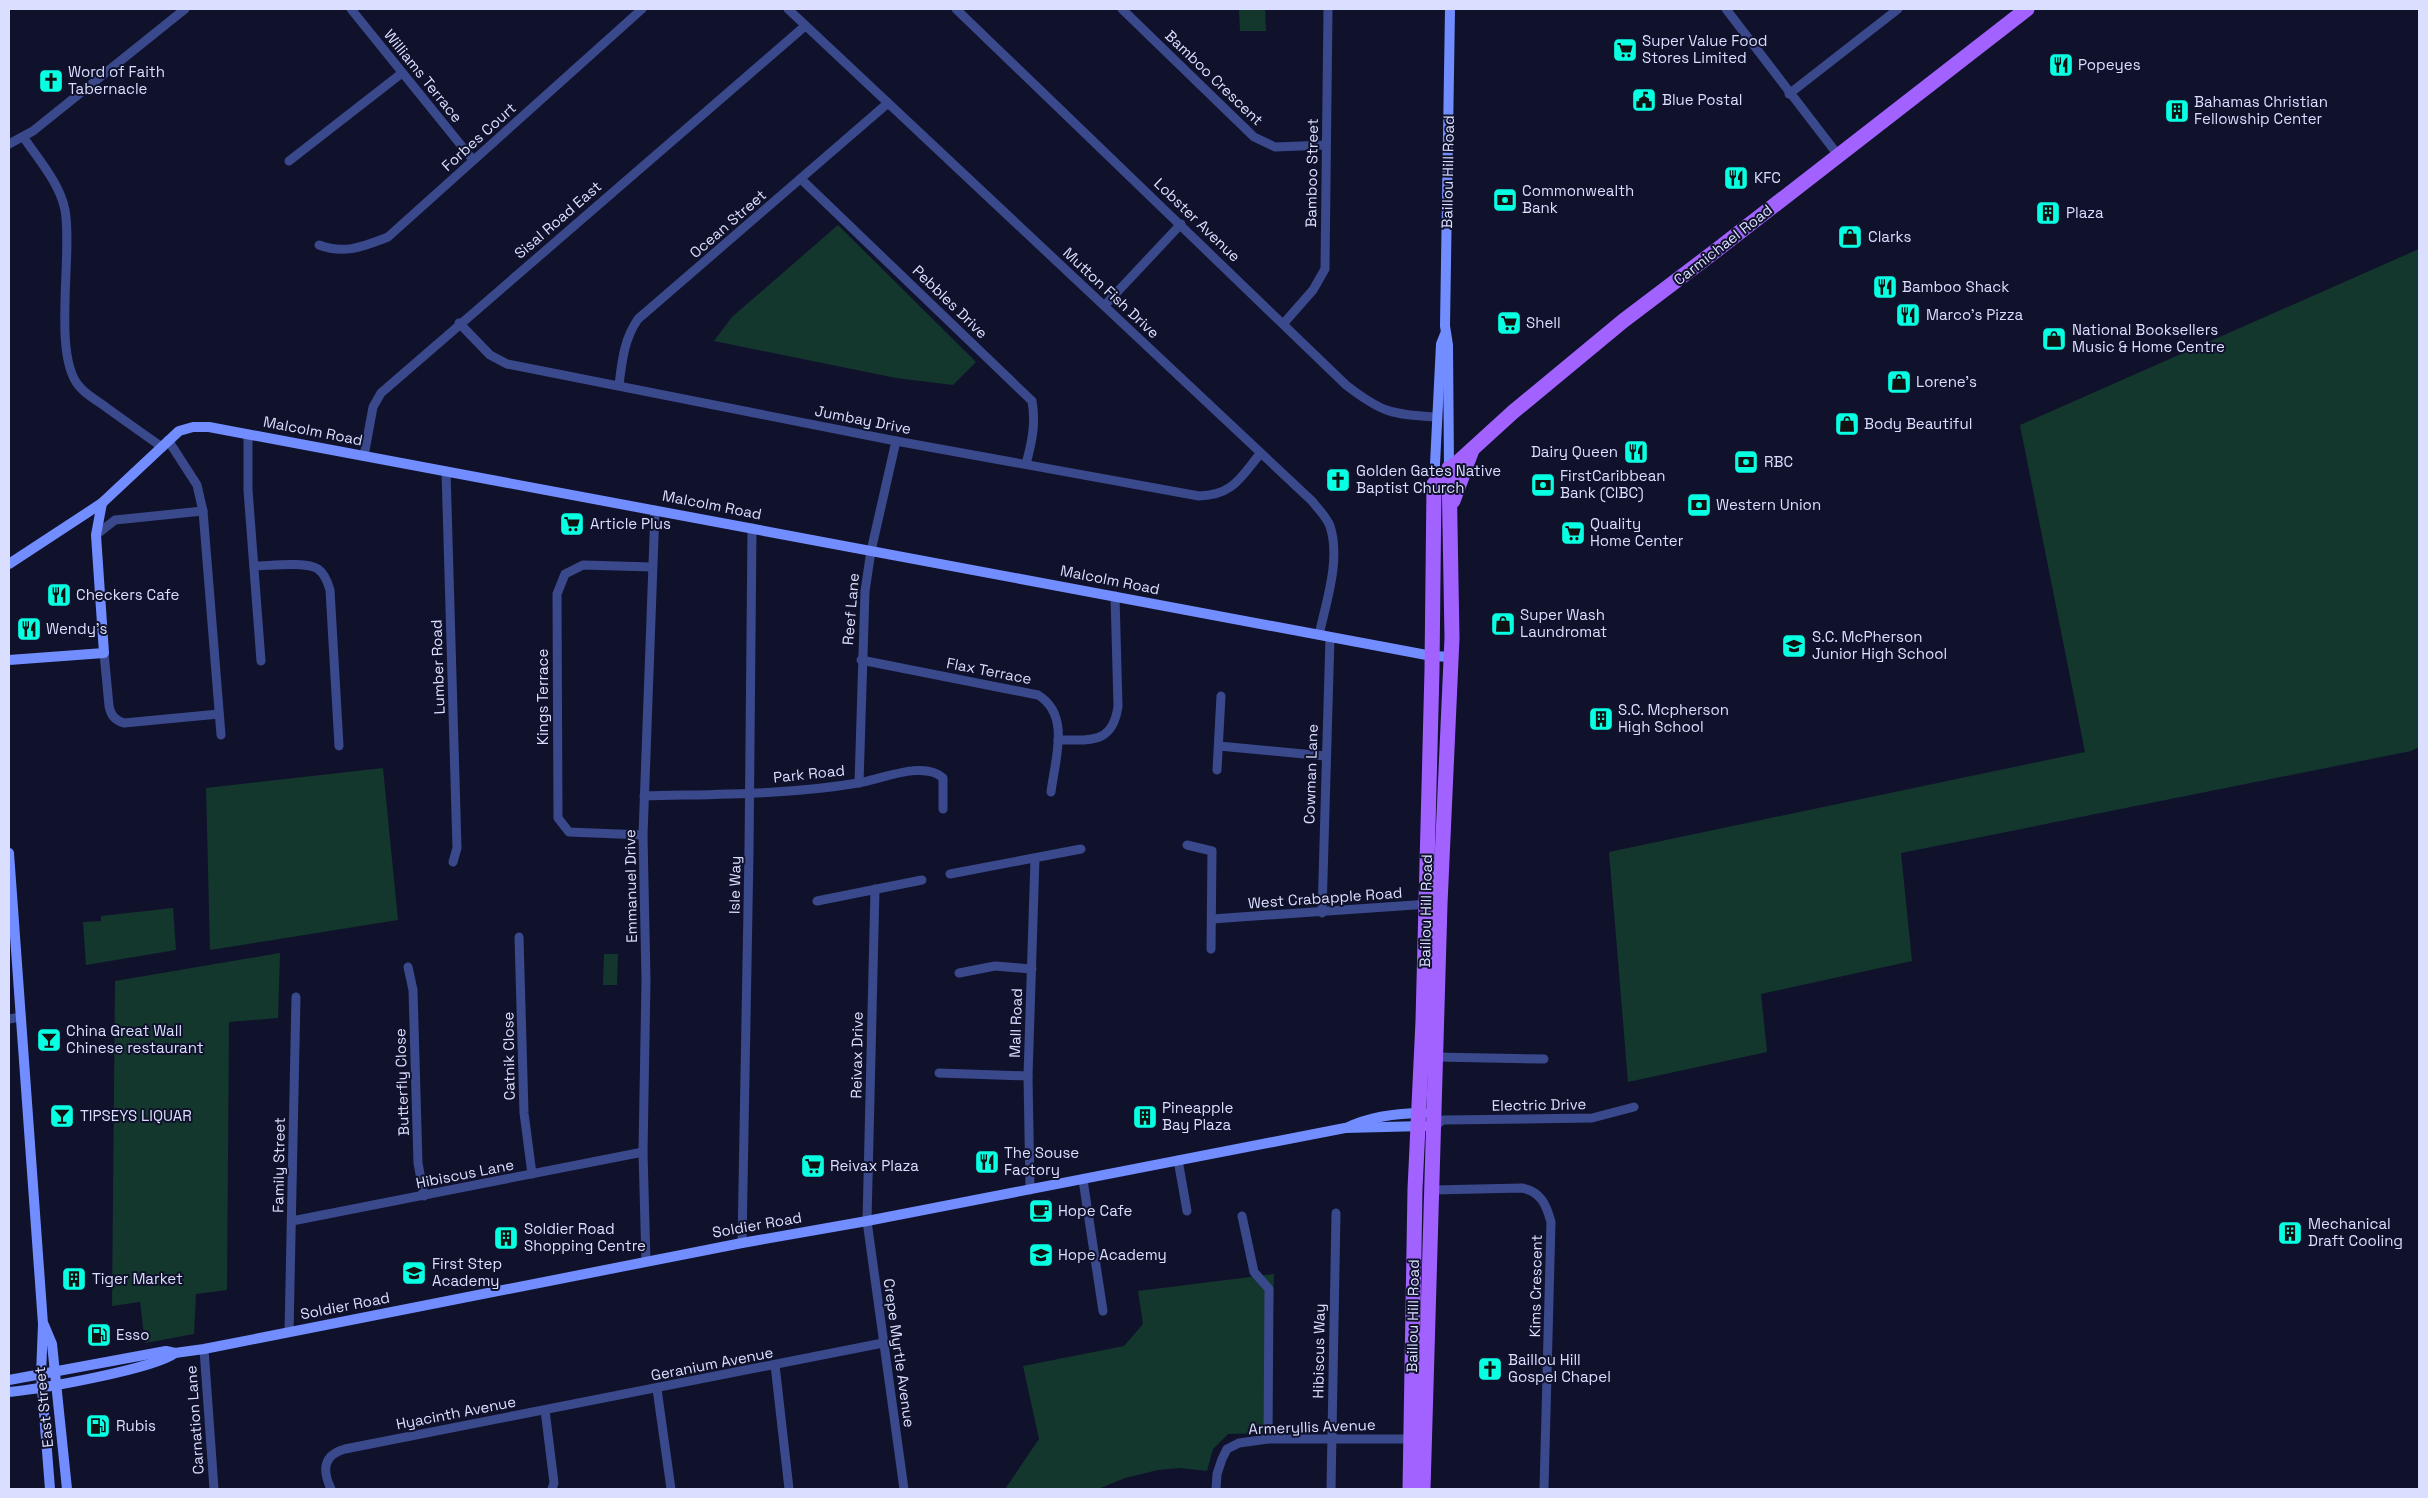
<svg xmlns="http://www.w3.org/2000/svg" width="2428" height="1498" viewBox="0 0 2428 1498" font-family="'Space Grotesk',sans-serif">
<rect width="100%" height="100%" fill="#10122c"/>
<g fill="#13362d">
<polygon points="1239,9 1265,9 1266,31 1240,31"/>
<polygon points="838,225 976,362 953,385 896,378 714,341 732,317"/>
<polygon points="2419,249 2419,747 2411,751 1901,853 1912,961 1761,994 1767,1052 1628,1082 1609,852 2085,752 2020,425"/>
<polygon points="383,768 398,920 210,950 206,788"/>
<polygon points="173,908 176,950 86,965 83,922 101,921 101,916"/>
<polygon points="280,953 278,1018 229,1022 227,1290 196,1294 194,1334 145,1343 140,1302 112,1306 115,981"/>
<polygon points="604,954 618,954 617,985 603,985"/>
<polygon points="1274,1274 1270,1433 1228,1434 1213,1449 1207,1471 1180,1468 1158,1470 1125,1478 1098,1489 1005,1489 1039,1439 1023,1366 1124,1346 1143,1324 1138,1291"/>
</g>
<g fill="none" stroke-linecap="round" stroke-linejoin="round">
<g stroke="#3a498c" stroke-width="9">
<polyline points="351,9 473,160"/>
<path d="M788,9L1312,501C1318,509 1326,516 1330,526C1341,560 1326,602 1319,635"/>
<path d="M956,9L1346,385C1382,413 1391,414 1436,417"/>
<polyline points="1122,9 1254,137 1275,147 1326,145"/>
<polyline points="1726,9 1838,155"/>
<polyline points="1789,94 1898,9"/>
<path d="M24,138C39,160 60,184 65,210C73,254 52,355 79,386C85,394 95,399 103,405C122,419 142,433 162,447"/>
<polyline points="9,144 33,131 185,9"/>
<polyline points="289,161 402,73"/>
<path d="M801,179L1032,401C1036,423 1032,442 1026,464"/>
<path d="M319,245C345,255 364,246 388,237L642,9"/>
<polyline points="1105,305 1181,224"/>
<path d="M459,323L490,355L507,364L896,441L1199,496C1233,495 1240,478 1260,454"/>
<polyline points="1284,323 1313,290 1325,269 1328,9"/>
<path d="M619,385C622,361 624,339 638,319L888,103"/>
<polyline points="248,434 248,490 261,661"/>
<polyline points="168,440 197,485 203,511 221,735"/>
<polyline points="364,456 373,407 381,393 805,26"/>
<polyline points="446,471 457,848 453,862"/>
<polyline points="96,535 115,520 203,511"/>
<path d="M254,566C269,566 306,561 318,569C325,574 328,583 330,590L339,746"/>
<path d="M104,653L109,706C111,716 115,720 124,723L219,714"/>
<path d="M861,660L1038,695C1071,715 1055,759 1051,792"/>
<path d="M1058,740C1091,740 1113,744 1118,706L1115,596"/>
<polyline points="1219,746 1325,756"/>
<polyline points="1217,770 1221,696"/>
<polyline points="859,783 865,591 871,551 896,441"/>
<path d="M644,796C715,794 787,795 858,783C882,779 924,760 943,778V809"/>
<polyline points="643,835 569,832 558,818 557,594 565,574 583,565 652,567"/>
<polyline points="1187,845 1212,851 1211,949"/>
<polyline points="950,874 1081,849"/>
<polyline points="875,889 867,1221 904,1489"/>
<polyline points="817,901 922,880"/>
<polyline points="1322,913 1330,637"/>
<polyline points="1212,919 1429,904"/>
<polyline points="519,937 524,1113 532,1174"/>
<polyline points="408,967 413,990 418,1163 424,1196"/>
<polyline points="959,973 995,966 1032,969"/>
<polyline points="9,1019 21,1017"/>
<polyline points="1436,1057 1544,1059"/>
<polyline points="939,1073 1028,1076"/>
<polyline points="1435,1126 1443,1120 1592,1118 1634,1107"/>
<polyline points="1178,1160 1187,1211"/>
<polyline points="1083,1180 1103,1311"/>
<polyline points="1030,1190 1028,1076 1035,858"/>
<path d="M1433,1190L1522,1188C1541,1192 1546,1204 1551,1222L1544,1489"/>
<polyline points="1242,1216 1254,1272 1269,1289 1268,1439"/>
<polyline points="292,1221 643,1152"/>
<polyline points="742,1243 749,852 752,528"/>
<polyline points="646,1262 643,1152 646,980 643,835 655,510"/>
<polyline points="289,1332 296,997"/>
<polyline points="204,1349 214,1489"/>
<polyline points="775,1365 789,1489"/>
<polyline points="657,1389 671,1489"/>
<polyline points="545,1410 554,1483 552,1489"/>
<path d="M331,1489C322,1470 323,1455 345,1449L883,1343"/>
<polyline points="1216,1489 1217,1474 1222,1459 1227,1449 1239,1443 1268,1439 1411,1439"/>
<polyline points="1331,1489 1336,1213"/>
</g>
<g stroke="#728dff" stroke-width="10">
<polyline points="1449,468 1448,345 1445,326 1450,9"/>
<polyline points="1434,484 1441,344 1445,334"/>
<polyline points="9,564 102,503 179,431 193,427 209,427 1432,656 1452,657"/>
<polyline points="9,660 104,653 96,535 102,503"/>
<polyline points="9,853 43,1324 41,1375 50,1489"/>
<path d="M1346,1128C1371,1116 1397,1113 1424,1113"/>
<polyline points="44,1325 52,1344 67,1489"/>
<polyline points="9,1380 166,1351 175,1353 204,1349 742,1243 867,1221 1345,1128 1424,1126"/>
<path d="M9,1392C40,1389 154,1369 175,1353"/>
</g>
<g stroke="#a262ff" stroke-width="15">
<polyline points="1453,501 1472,450"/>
<polyline points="1410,1489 1415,1189 1423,1021 1432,670 1434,484 1513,412 1623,321 1718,249 2027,9"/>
<polyline points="1423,1489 1440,904 1452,638 1449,468"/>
</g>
</g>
<defs>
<symbol id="supermarket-square" viewBox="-11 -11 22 22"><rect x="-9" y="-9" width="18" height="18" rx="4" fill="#07ffe2" stroke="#10122c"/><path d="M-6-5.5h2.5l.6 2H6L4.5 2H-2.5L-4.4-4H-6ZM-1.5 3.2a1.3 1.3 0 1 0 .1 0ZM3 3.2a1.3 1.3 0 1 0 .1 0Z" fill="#111"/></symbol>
<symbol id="restaurant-square" viewBox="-11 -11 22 22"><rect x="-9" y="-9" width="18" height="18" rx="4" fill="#07ffe2" stroke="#10122c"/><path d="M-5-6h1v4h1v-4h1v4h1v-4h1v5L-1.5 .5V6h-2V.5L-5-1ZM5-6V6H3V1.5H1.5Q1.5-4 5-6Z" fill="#111"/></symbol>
<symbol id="church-square" viewBox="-11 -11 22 22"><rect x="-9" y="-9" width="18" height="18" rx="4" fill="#07ffe2" stroke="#10122c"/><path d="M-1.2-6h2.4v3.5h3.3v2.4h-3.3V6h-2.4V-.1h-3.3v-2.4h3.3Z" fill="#111"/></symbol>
<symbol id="civic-square" viewBox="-11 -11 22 22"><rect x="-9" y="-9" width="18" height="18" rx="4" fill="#07ffe2" stroke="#10122c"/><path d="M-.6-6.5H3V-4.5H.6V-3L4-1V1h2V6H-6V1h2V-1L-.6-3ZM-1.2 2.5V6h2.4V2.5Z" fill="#111"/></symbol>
<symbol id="building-square" viewBox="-11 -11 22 22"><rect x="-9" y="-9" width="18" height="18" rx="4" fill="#07ffe2" stroke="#10122c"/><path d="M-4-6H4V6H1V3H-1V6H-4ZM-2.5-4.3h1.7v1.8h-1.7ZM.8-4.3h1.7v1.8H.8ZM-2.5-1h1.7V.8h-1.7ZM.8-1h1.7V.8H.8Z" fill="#111"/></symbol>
<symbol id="bank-square" viewBox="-11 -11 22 22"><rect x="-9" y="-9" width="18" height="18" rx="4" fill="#07ffe2" stroke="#10122c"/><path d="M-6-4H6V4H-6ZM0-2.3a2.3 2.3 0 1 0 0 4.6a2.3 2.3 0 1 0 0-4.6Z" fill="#111"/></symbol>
<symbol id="shop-square" viewBox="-11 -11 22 22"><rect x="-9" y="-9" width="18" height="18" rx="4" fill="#07ffe2" stroke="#10122c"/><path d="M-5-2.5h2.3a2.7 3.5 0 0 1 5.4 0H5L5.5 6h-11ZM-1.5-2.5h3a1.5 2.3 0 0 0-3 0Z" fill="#111"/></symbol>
<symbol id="school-square" viewBox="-11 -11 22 22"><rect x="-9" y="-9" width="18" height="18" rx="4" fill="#07ffe2" stroke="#10122c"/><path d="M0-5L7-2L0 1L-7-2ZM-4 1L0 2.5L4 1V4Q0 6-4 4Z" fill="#111"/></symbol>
<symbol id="bar-square" viewBox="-11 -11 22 22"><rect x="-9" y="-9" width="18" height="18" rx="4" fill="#07ffe2" stroke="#10122c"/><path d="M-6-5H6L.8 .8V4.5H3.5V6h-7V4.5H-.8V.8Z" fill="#111"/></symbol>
<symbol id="cafe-square" viewBox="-11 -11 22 22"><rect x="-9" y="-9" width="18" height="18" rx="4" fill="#07ffe2" stroke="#10122c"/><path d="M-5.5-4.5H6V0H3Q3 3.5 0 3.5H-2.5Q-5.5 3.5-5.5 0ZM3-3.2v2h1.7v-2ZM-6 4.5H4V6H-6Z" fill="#111"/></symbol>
<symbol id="fuel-square" viewBox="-11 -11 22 22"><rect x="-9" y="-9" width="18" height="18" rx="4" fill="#07ffe2" stroke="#10122c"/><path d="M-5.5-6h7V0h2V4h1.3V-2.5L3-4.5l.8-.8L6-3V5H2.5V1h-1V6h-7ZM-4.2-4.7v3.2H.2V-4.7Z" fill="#111"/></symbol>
</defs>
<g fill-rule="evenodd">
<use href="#supermarket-square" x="1611" y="36" width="28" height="28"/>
<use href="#restaurant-square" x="2047" y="51" width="28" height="28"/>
<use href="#church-square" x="37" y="67" width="28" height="28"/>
<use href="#civic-square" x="1630" y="86" width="28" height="28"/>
<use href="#building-square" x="2163" y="97" width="28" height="28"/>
<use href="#restaurant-square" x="1722" y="164" width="28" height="28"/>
<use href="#bank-square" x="1491" y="186" width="28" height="28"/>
<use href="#building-square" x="2034" y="199" width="28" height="28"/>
<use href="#shop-square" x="1836" y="223" width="28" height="28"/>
<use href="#restaurant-square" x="1871" y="273" width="28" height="28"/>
<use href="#restaurant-square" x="1894" y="301" width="28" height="28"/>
<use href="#supermarket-square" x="1495" y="309" width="28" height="28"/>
<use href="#shop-square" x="2040" y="325" width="28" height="28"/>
<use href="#shop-square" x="1885" y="368" width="28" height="28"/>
<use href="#shop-square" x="1833" y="410" width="28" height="28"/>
<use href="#restaurant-square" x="1622" y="438" width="28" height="28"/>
<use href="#bank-square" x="1732" y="448" width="28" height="28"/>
<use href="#church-square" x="1324" y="466" width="28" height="28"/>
<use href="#bank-square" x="1529" y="471" width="28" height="28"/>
<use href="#bank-square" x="1685" y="491" width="28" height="28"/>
<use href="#supermarket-square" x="558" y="510" width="28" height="28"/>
<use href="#supermarket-square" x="1559" y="519" width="28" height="28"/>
<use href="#restaurant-square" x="45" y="581" width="28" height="28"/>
<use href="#shop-square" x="1489" y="610" width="28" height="28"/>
<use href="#restaurant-square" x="15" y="615" width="28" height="28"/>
<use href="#school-square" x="1780" y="632" width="28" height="28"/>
<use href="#building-square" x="1587" y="705" width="28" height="28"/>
<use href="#bar-square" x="35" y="1026" width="28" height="28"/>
<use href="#bar-square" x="48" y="1102" width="28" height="28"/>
<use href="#building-square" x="1131" y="1103" width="28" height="28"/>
<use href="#restaurant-square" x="973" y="1148" width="28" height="28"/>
<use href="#supermarket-square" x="799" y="1152" width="28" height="28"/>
<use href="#cafe-square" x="1027" y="1197" width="28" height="28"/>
<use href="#building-square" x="2276" y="1219" width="28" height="28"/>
<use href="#building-square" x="492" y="1224" width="28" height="28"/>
<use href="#school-square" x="1027" y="1241" width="28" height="28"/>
<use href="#school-square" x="400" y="1259" width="28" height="28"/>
<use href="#building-square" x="60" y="1265" width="28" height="28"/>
<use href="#fuel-square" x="85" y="1321" width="28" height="28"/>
<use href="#church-square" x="1476" y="1355" width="28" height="28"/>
<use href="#fuel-square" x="84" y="1412" width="28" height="28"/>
</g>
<g text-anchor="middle" stroke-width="4" stroke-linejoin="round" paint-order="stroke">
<g font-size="15" fill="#dbdfff" stroke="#10122c" text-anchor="start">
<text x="1642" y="46">Super Value Food<tspan x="1642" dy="17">Stores Limited</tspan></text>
<text x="2078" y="70">Popeyes</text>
<text x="68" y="77">Word of Faith<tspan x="68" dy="17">Tabernacle</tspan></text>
<text x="1662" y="105">Blue Postal</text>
<text x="2194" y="107">Bahamas Christian<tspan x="2194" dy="17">Fellowship Center</tspan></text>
<text x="1754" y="183">KFC</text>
<text x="1522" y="196">Commonwealth<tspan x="1522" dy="17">Bank</tspan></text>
<text x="2066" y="218">Plaza</text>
<text x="1868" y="242">Clarks</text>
<text x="1902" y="292">Bamboo Shack</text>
<text x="1926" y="320">Marco's Pizza</text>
<text x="1526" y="328">Shell</text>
<text x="2072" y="335">National Booksellers<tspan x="2072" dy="17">Music &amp; Home Centre</tspan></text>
<text x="1916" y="387">Lorene's</text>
<text x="1864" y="429">Body Beautiful</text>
<text x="1618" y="457" text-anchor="end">Dairy Queen</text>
<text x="1764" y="467">RBC</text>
<text x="1356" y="476">Golden Gates Native<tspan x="1356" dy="17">Baptist Church</tspan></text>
<text x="1560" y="481">FirstCaribbean<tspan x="1560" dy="17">Bank (CIBC)</tspan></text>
<text x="1716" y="510">Western Union</text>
<text x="590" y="529">Article Plus</text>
<text x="1590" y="529">Quality<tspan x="1590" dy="17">Home Center</tspan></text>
<text x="76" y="600">Checkers Cafe</text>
<text x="1520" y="620">Super Wash<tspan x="1520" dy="17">Laundromat</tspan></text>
<text x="46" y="634">Wendy's</text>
<text x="1812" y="642">S.C. McPherson<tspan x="1812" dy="17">Junior High School</tspan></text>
<text x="1618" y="715">S.C. Mcpherson<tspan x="1618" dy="17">High School</tspan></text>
<text x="66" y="1036">China Great Wall<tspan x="66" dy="17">Chinese restaurant</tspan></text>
<text x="1162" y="1113">Pineapple<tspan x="1162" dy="17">Bay Plaza</tspan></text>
<text x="80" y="1121">TIPSEYS LIQUAR</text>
<text x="1004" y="1158">The Souse<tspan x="1004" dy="17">Factory</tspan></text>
<text x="830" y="1171">Reivax Plaza</text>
<text x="1058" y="1216">Hope Cafe</text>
<text x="2308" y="1229">Mechanical<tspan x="2308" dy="17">Draft Cooling</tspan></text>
<text x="524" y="1234">Soldier Road<tspan x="524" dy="17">Shopping Centre</tspan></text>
<text x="1058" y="1260">Hope Academy</text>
<text x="432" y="1269">First Step<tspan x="432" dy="17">Academy</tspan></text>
<text x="92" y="1284">Tiger Market</text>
<text x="116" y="1340">Esso</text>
<text x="1508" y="1365">Baillou Hill<tspan x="1508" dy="17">Gospel Chapel</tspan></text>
<text x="116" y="1431">Rubis</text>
</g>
<g font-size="15" fill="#dbdfff" stroke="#10122c">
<text transform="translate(423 76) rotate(51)" y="5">Williams Terrace</text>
<text transform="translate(1214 78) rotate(44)" y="5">Bamboo Crescent</text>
<text transform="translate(479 137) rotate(-42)" y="5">Forbes Court</text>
<text transform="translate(1448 172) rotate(-89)" y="5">Baillou Hill Road</text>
<text transform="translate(1312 173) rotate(-89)" y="5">Bamboo Street</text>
<text transform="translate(558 220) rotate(-41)" y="5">Sisal Road East</text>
<text transform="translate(1197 220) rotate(44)" y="5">Lobster Avenue</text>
<text transform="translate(728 224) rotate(-41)" y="5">Ocean Street</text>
<text transform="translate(1723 245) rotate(-38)" y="5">Carmichael Road</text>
<text transform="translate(1111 293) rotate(43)" y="5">Mutton Fish Drive</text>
<text transform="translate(950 302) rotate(44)" y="5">Pebbles Drive</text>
<text transform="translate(863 420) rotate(11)" y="5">Jumbay Drive</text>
<text transform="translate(313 431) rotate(11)" y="5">Malcolm Road</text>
<text transform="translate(712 505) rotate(11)" y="5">Malcolm Road</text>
<text transform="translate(1110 580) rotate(11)" y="5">Malcolm Road</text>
<text transform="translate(851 609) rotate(-85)" y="5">Reef Lane</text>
<text transform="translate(438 667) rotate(-92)" y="5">Lumber Road</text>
<text transform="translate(989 671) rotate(11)" y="5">Flax Terrace</text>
<text transform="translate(543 697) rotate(-90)" y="5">Kings Terrace</text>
<text transform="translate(809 774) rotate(-6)" y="5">Park Road</text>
<text transform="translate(1311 774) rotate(-88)" y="5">Cowman Lane</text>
<text transform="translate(735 885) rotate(-89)" y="5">Isle Way</text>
<text transform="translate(631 886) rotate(-91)" y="5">Emmanuel Drive</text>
<text transform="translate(1325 898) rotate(-4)" y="5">West Crabapple Road</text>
<text transform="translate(1426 911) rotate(-89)" y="5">Baillou Hill Road</text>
<text transform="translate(1016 1023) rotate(-88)" y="5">Mall Road</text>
<text transform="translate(857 1055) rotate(-89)" y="5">Reivax Drive</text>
<text transform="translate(509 1056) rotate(-91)" y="5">Catnik Close</text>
<text transform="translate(402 1082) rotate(-92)" y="5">Butterfly Close</text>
<text transform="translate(1539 1105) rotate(-1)" y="5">Electric Drive</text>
<text transform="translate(279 1165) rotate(-89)" y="5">Family Street</text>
<text transform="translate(465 1174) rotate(-11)" y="5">Hibiscus Lane</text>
<text transform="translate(757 1225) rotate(-10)" y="5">Soldier Road</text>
<text transform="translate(1536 1286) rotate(-89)" y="5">Kims Crescent</text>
<text transform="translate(345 1306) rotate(-11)" y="5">Soldier Road</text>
<text transform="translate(1413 1316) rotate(-89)" y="5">Baillou Hill Road</text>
<text transform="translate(1319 1351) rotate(-89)" y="5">Hibiscus Way</text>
<text transform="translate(899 1353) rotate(82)" y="5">Crepe Myrtle Avenue</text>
<text transform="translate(712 1364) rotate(-11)" y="5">Geranium Avenue</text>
<text transform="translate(44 1407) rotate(-96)" y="5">East Street</text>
<text transform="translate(456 1413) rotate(-11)" y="5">Hyacinth Avenue</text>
<text transform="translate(195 1420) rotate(-94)" y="5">Carnation Lane</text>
<text transform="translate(1312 1427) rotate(-2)" y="5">Armeryllis Avenue</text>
</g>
</g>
<rect width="2428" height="1498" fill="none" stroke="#dbdfff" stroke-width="20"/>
</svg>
